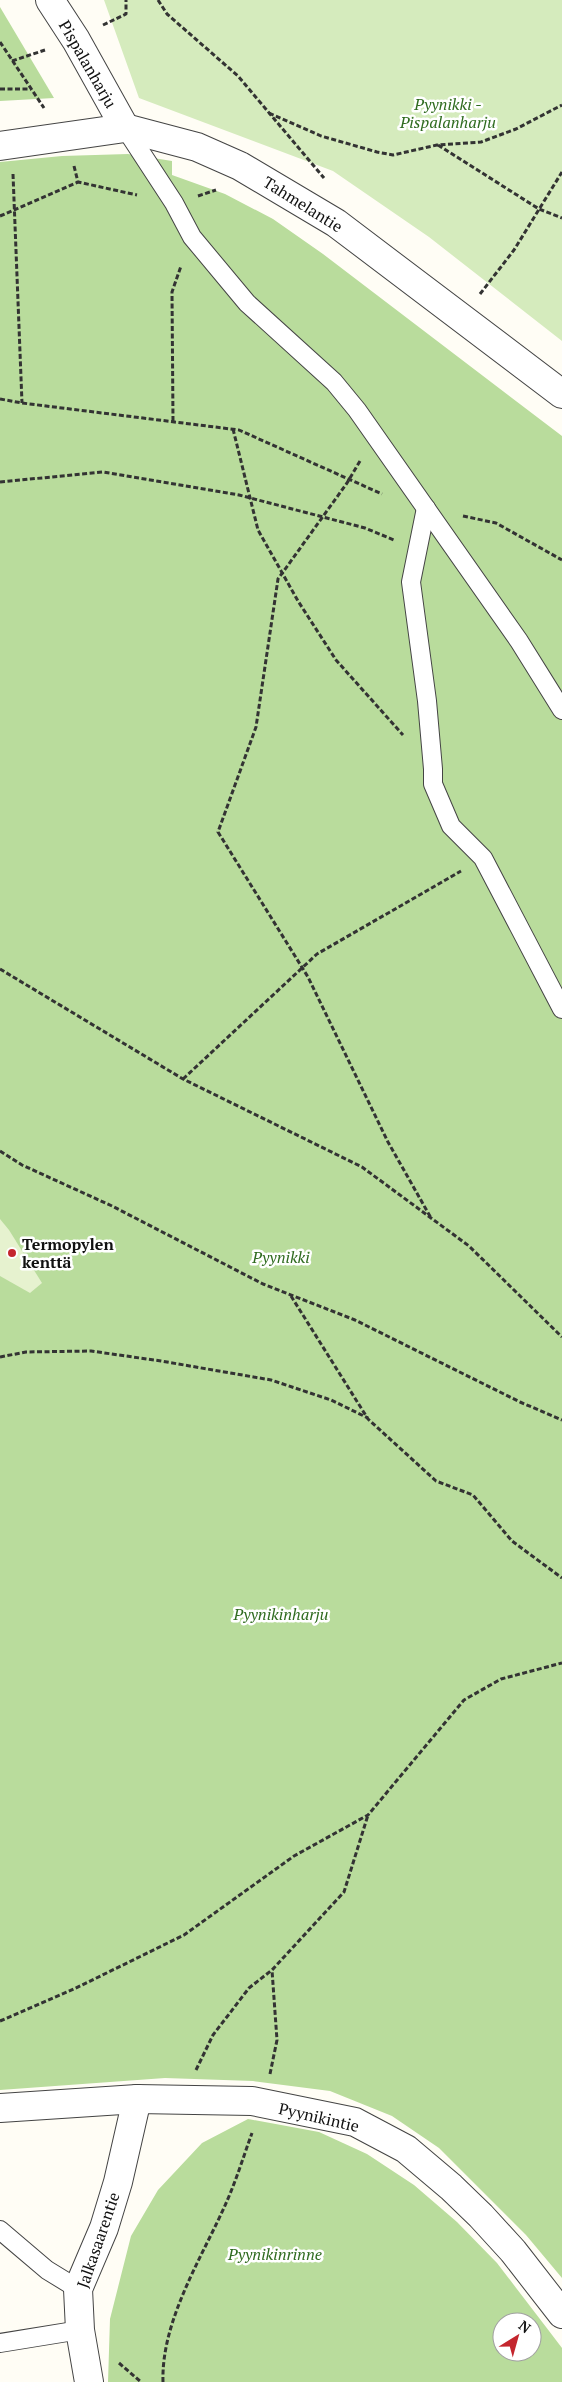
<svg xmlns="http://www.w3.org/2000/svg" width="562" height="2382" viewBox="0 0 562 2382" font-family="'PT Serif',serif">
<rect width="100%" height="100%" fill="#fffdf5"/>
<polygon fill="#d5ebbd" points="104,0 562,0 562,341 429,237 333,171 139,98"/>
<g fill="#b9dc9c" fill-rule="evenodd">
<polygon points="0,7 54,98 0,101"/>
<polygon points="128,154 172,161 172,175 225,194 273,219 323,254 562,436 562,2278 526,2235 439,2148 392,2116 330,2091 253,2081 165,2078 0,2090 0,162 62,156"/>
<path d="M248,2119L319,2132L367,2154L414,2185L457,2222L497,2263L546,2327L562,2348V2382H108L110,2319L131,2236L158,2190L202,2143ZM502,2322H532V2352H502Z"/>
</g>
<polygon fill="#e6f2cf" points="0,1219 9,1230 42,1283 30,1293 0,1276"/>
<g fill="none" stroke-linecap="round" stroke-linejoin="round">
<defs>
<g id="service">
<polyline points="125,128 174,203 192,237 247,303 334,382 357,410 519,641 562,710"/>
<polyline points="426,508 411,582 427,701 433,769 433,784 451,826 483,858 562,1009"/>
<polyline points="0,2230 47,2270 78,2289"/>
<polyline points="0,2343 80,2330"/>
</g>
<g id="minor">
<polyline points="50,0 76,40 125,128"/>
<polyline points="0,146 125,128 197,147 240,166 336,223 562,394"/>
<polyline points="89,2382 80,2330 78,2289 104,2228 118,2182 137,2099"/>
</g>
<polyline id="tertiary" points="0,2108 137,2099 252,2101 355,2122 406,2149 451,2187 481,2216 513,2251 562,2314"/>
</defs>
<use href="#service" stroke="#444" stroke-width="20"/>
<use href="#minor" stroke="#444" stroke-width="30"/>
<use href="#tertiary" stroke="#444" stroke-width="30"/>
<g stroke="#333" stroke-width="3" stroke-dasharray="5 2.5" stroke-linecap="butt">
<polyline points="158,0 167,14 238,76 324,178"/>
<polyline points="103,25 126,14 126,0"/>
<polyline points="0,42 44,108"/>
<polyline points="12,61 45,50"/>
<polyline points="0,89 31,89"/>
<polyline points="269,113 321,136 377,152 393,155 437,145 481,142 516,129 562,105"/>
<polyline points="438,145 539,209 562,218"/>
<polyline points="74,166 78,182 137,195"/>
<polyline points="13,174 22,403"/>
<polyline points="198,196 216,190"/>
<polyline points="0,216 78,182"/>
<polyline points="480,294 514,250 562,172"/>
<polyline points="0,399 22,403 239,430 382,494"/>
<polyline points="173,421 172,292 181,266"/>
<polyline points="233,429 258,530 298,601 336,660 403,735"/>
<polyline points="360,461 347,483 278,579 256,727 218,832 308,977 388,1142 431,1218"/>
<polyline points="0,482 103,472 239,495 365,528 394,540"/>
<polyline points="463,516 496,523 562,560"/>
<polyline points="0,969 183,1079 362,1167 469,1246 562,1337"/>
<polyline points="183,1079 317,954 461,871"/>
<polyline points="0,1151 22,1165 112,1206 263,1284 355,1320 520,1402 562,1420"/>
<polyline points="291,1296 368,1419 436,1481 473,1495 512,1541 562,1578"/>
<polyline points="0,1357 26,1352 91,1351 161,1361 271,1380 331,1400 368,1418"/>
<polyline points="0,2021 74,1989 184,1935 294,1856 368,1815 464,1700 501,1679 562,1663"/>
<polyline points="196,2070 213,2035 249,1988 272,1970 344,1892 368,1815"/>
<polyline points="270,2074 277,2040 272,1970"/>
<polyline points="119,2363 141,2382"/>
<path d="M163,2382C161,2320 203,2256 227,2201C237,2178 244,2155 252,2133"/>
</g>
<use href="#service" stroke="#fff" stroke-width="18"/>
<use href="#minor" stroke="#fff" stroke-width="28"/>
<use href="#tertiary" stroke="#fff" stroke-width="28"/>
</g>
<circle fill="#c4262e" stroke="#fff" stroke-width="2" cx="12" cy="1253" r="5"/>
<g text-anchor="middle" stroke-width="5" stroke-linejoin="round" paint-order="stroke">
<g font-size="16" fill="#111" stroke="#fff">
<text transform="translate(88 64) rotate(60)" y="6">Pispalanharju</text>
<text transform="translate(303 204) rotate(32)" y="6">Tahmelantie</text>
<text transform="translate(319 2117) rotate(13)" y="6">Pyynikintie</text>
<text transform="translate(98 2240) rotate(-71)" y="6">Jalkasaarentie</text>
</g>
<g font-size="16" font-style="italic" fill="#2f6b1f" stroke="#fff">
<text x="448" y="110">Pyynikki -<tspan x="448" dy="18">Pispalanharju</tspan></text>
<text x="281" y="1263">Pyynikki</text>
<text x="281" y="1620">Pyynikinharju</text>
<text x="275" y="2260">Pyynikinrinne</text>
</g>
<g font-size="16" font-weight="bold" fill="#111" stroke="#fff" text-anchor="start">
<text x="22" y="1250">Termopylen<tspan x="22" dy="18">kenttä</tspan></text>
</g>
</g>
<g transform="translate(517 2337) rotate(37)"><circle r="24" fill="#ffffff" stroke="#a0a0a0"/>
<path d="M0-4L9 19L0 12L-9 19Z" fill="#c4262e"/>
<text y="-8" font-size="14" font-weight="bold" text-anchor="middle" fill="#111111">N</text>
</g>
</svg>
